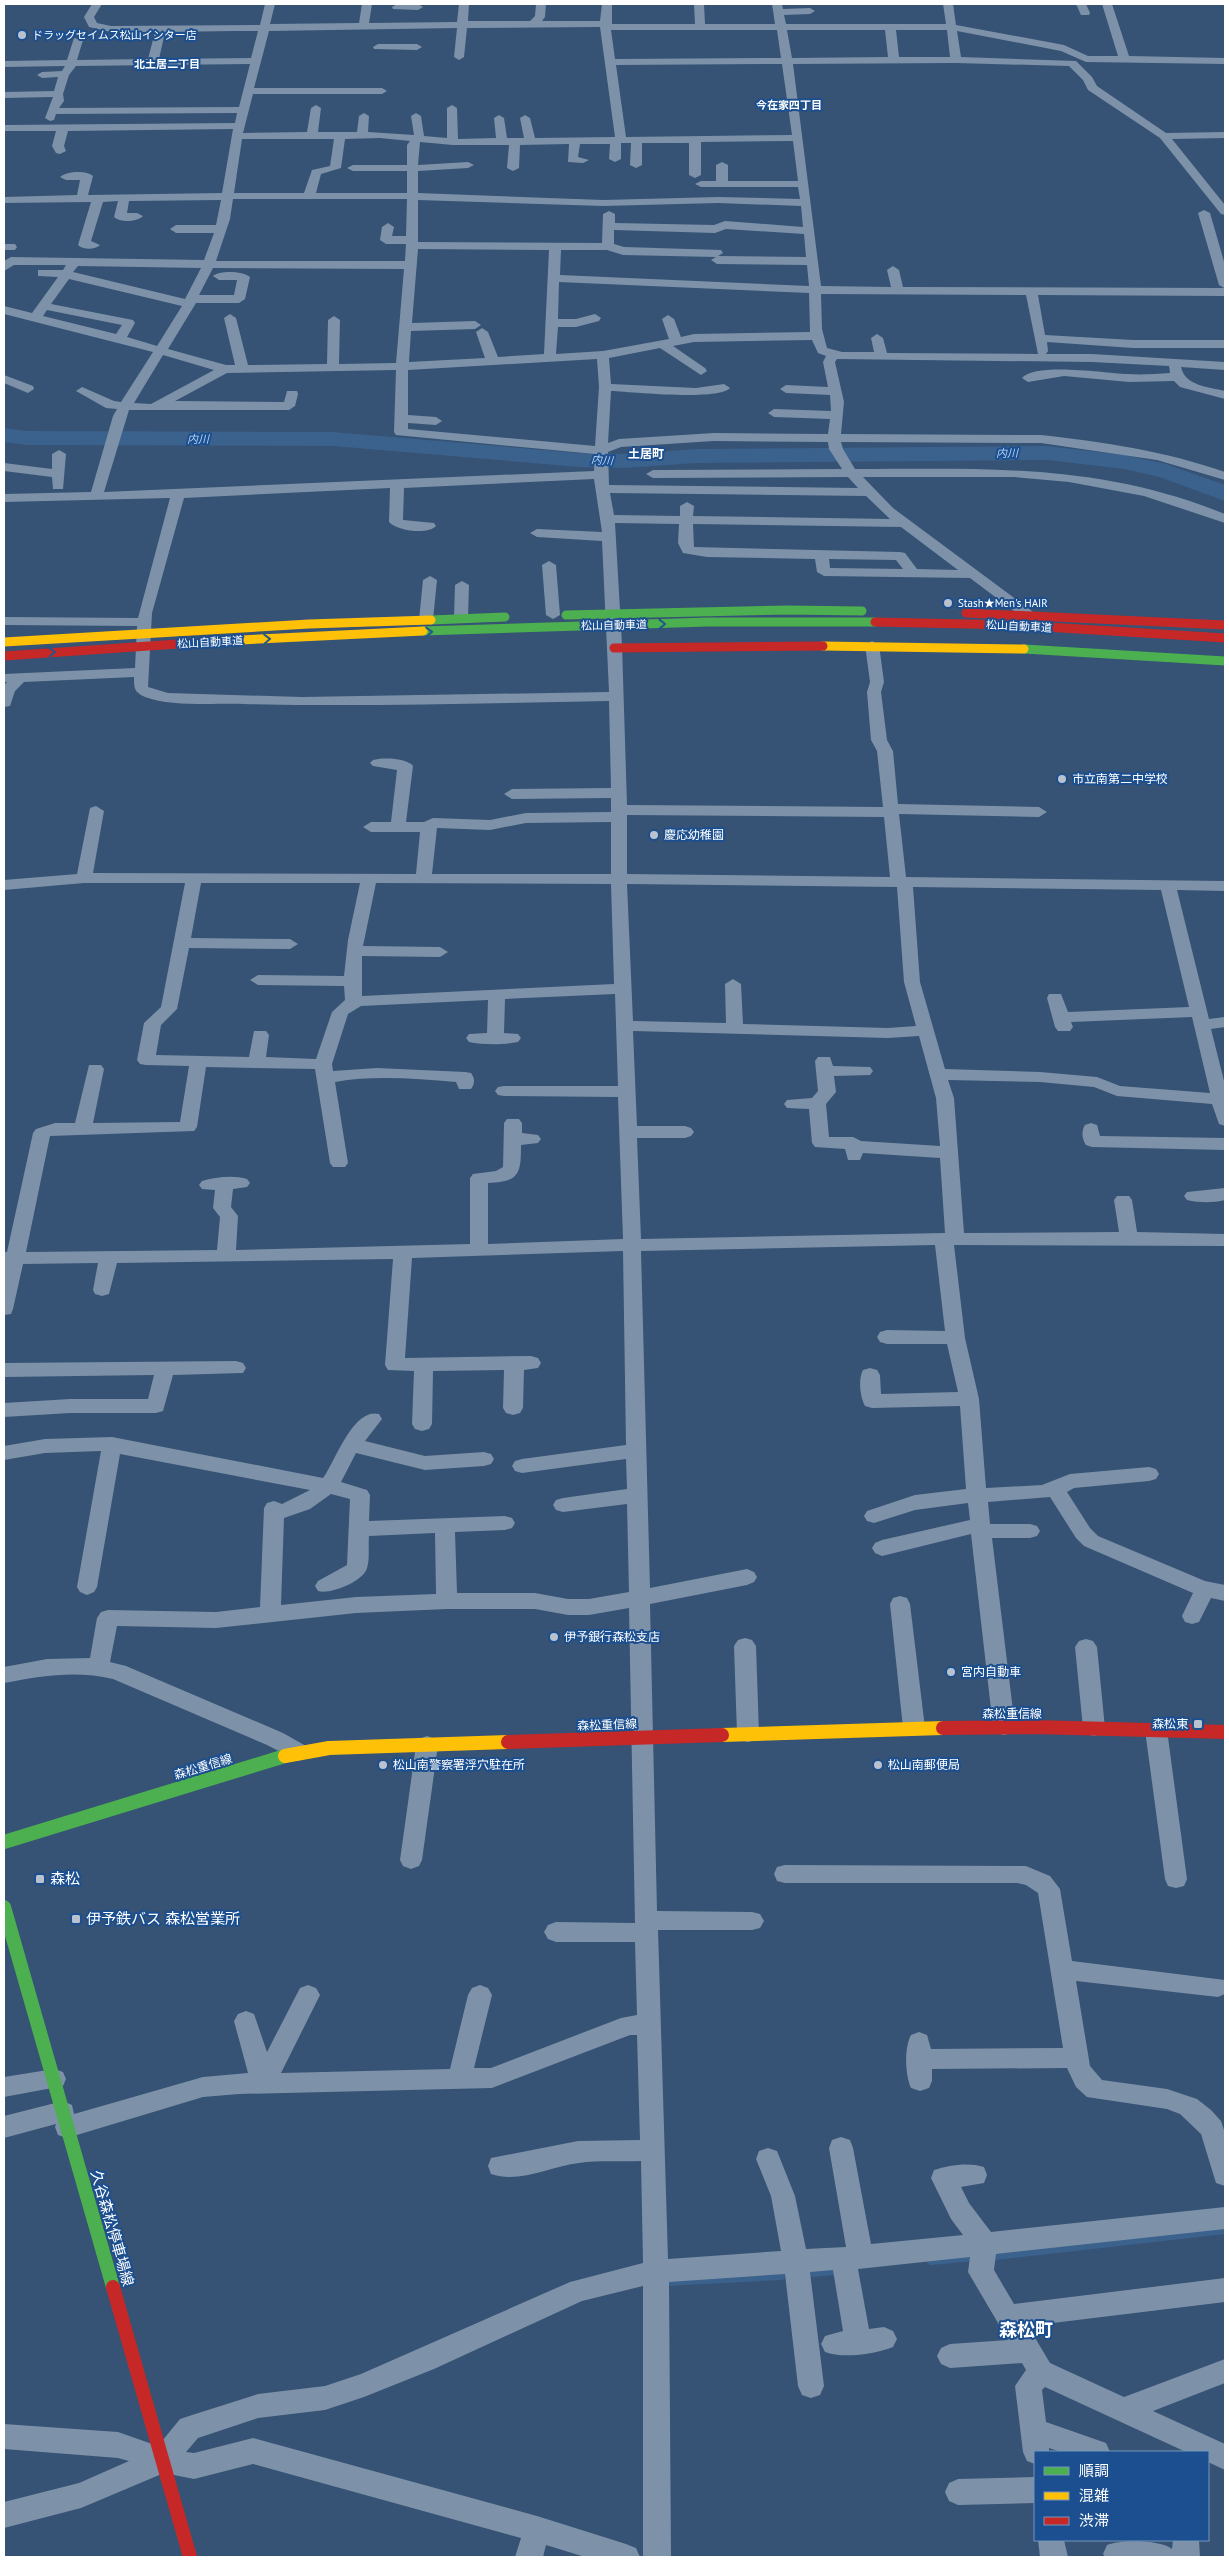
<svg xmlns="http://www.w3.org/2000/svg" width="1229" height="2561" viewBox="0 0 1229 2561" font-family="'PT Sans','Noto Sans JP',sans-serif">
<rect width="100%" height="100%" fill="#365274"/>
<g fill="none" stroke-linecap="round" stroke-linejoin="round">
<g stroke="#3b618d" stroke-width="8">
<polyline points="995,2256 1225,2230"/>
<polyline points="931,2261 976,2257"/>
<polyline points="812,2273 834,2271"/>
<polyline points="666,2282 781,2276"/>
</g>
<polygon fill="#3b618d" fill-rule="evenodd" points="4,428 26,431 333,432 579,453 624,454 697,449 1047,446 1124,455 1166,464 1225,485 1225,501 1159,477 1124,469 1047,460 697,463 624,468 579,467 333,446 26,445 4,442"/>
<g fill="#7d92a8" fill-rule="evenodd">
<path d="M92,4H102L94,17L97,23L111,26L260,25L265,4H275L270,24L359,23L362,4H372L369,23L457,22L459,4H469L468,21H530L535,16L536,4H546L545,17L542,21H600L602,4H612V24H695L694,4H704L705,24H775L772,4H782L783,9L810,8L815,11L810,14L784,15L786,24H946L943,4H953L956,25L1064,45L1088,56H1118L1102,4H1112L1129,56L1225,58V64L1086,62L1061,51L957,31L961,57L1076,61L1092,77L1097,86L1166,133L1225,132V138L1172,139L1225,205V215L1221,214L1160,138L1088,90L1083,80L1069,66L956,63L793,64L821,286L891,287L887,270L893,266L899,270L903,287L1224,288L1219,285L1198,213L1204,210L1210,213L1225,265V296L1038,295L1045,335L1133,340H1225V348H1133L1047,342L1048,351L1046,354H1092L1225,362V370L1181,367C1185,386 1209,387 1225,391V399L1180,387L1174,381L1129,382L1064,376L1028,382L1022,378C1035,362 1106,373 1127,374C1141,375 1156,374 1170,373L1169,366L1092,362L837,359L835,362L844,402L841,434L1041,435C1104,442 1165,451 1225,472V480L1157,460L1041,443L841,442L843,449L855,469C989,469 1098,463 1225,514V523L1144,496L1069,482L1014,477H863L893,508L1032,611L1034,614L1027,618L1022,617L970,578L824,576L817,572L815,559L707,557L683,553L678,543L679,524L615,523L622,645L627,805L883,807L877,751L871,740L867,692L870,682L865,645L872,641L879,645L884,682L881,692L887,740L893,751L898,804L1039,807L1047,812L1039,817L899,814L906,877L1225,881V891L1177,890L1209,1019L1225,1017V1027L1211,1029L1225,1085V1126L1219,1124L1212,1104L1117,1096L1094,1087L1040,1082L948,1080L954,1098L964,1233L1119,1232L1114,1200L1117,1196H1129L1132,1200L1137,1232L1225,1234V1246L954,1245L965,1338L979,1399L986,1488L1042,1485L1070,1474L1149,1467L1156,1469L1159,1474L1156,1479L1149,1481L1074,1488L1067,1492L1090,1528L1098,1536L1205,1581L1225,1585V1601L1211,1598L1199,1622L1192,1624L1185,1622L1182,1616L1193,1593L1084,1546L1076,1538L1050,1497L988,1502L990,1524H1030L1037,1526L1040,1531L1037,1536L1030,1538H992L1015,1727L1012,1733L1004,1735L996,1733L993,1727L971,1534L882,1556L875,1553L872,1548L875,1543L882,1540L970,1520L968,1503L915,1510L874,1523L867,1521L864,1516L867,1511L915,1495L966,1489L960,1406L872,1408L865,1406C860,1397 858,1379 863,1370L870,1368L877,1370L880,1375L881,1394L958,1392L947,1344H887L880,1342L877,1337L880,1332L887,1330L945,1331L935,1245L641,1251L650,1588L747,1569L754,1572L757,1577L754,1582L747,1585L650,1604L657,1911L752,1912L760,1914L764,1921L760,1928L752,1930H658L668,2259L781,2251L771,2196L756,2159L759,2151L768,2148L777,2151L795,2196L806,2249L846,2247L829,2148L832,2140L841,2137L850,2140L853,2148L871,2244L963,2235L951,2219L931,2178L934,2170C949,2165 969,2162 984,2167L987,2175L984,2183L961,2187L969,2203L991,2232L1225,2207V2229L996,2254L994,2270L1014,2304L1225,2278V2302L1028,2326L1050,2363L1124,2397L1225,2359V2383L1153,2411L1225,2444V2470L1208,2462V2452H1186L1045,2387L1042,2390L1046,2422L1106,2443L1110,2452H1061L1049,2448V2452H1035V2464L1027,2461L1023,2452L1015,2386L1026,2370L1022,2363L950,2368L941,2364L937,2356L941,2348L950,2344L1008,2340L968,2272L970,2257L858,2269L869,2329L884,2327L893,2331L897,2339L893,2347C875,2354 843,2359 825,2352L821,2344L825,2336L843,2331L833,2270L810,2272L824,2386L820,2395L811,2398L802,2395L798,2386L785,2274L669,2282L671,2557H643V2286L582,2301L434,2369L364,2397L325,2410L258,2418L198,2438L186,2452L194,2453L253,2438L537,2516L626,2544L636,2548L640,2557H585L546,2545L543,2557H515L521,2538L253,2464L194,2479L164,2473L81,2508L4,2528V2502L79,2483L129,2461L118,2458L4,2449V2424L118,2432L158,2446L180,2419L189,2416L258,2394L325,2386L361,2374L570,2282L643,2263L641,2161C620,2162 599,2160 579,2163C551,2166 519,2184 491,2174L488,2166L491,2158L578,2141L640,2140L637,2035H630L492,2088L239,2094L203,2097L67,2138L58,2135L55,2127L56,2124L4,2138V2116L63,2101L72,2105L74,2114L203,2077L248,2073L234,2021L238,2014L246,2011L254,2014L267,2052L300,1988L308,1985L316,1988L320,1995L281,2073L450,2069L468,1995L472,1988L480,1985L488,1988L492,1995L474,2068H491L621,2018L637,2015L635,1942H556L548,1939L544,1932L548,1925L556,1922L635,1923L629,1608L589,1615H568L535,1609H447L356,1613L216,1628L117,1626L110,1662L126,1666L283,1733L306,1746L309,1752L306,1758L298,1761L267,1745L113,1679C76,1670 41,1676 4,1683V1667L47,1659L90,1658L97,1618L101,1612L108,1610L216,1612L260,1607L264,1508L267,1503L274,1501L282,1504L310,1490L120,1454L97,1587L94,1592L87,1595L80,1592L77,1587L101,1451L45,1453L4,1460V1446L45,1439L112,1437L323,1478C335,1462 353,1407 379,1414L382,1419L365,1441L425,1456L484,1452L491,1454L494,1459L491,1464L484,1466L425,1470L356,1453L341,1482L367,1490L370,1495L369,1521L505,1516L512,1518L515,1523L512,1528L505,1530L455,1532L457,1593H535L568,1599H589L629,1592L627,1504L563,1512L556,1510L553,1505L556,1500L563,1498L627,1489L626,1459L522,1473L515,1471L512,1466L515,1461L522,1459L626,1445L623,1251L412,1258L405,1358L531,1356L538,1358L541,1363L538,1368L524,1370L523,1408L520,1413L513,1415L506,1413L503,1408L504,1370L433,1371L432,1424L429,1429L422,1431L415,1429L412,1424L414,1371L388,1370L385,1365L393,1259L117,1263L109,1294L102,1296L95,1294L93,1290L98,1263L23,1264L13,1309L11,1314L4,1315V1252H7L33,1133L36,1129L55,1123H75L89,1065H101L104,1069L93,1123L180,1122L189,1066L146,1065L140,1064L137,1060L144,1023L161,1007L185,883H84L4,890V880L77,874L90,808L96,806L104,811L93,873L416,874L420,832H371L363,827L371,822H391L397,770L373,766L370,763L373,760C382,757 407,758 413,766L406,822H424L433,818L490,820L526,813L611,812V798L512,799L504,794L512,789L611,788L609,701C487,703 365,707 244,704C215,703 172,707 145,697C134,692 134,688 134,677L24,682L15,691L10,706L4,707V685L7,682H4V674L135,668L137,626L4,625V617L138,618L170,498L4,502V494L91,492L113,416L117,409L106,408L76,391L82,387L114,401L121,402L153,352L4,314V306L32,313L58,277L38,276V270H63L66,265H14L4,271V261L11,257L204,260L214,233H176L170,229L176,225H216L221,200L129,201L127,213H137L143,216C137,222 120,223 114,217L118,201L103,202L91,241L100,245C95,250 83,250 78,245L91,202L4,203V197L77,195L80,180H66L60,177C67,171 86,170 93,176L88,195L222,193L233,129L68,131L64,146L66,151L60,154L56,153L52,146L56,131H4V125L235,123L237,113L56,114L54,120L50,121L45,118L53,97L4,98V92L54,91L58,77L42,78L37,75L42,72L62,71L65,66L4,67V61L67,60L74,38L83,40L77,60L148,59L155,32H111L89,27L84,17ZM600,27L615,137L535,138L530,118L525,115L520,118L524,138H507L504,118L499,115L494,118L496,138L458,139L457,108L452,105L447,108V138L424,136L421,116L416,113L411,116L414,135L368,132L369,116L364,113L359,116L357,132H318L321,108L316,105L311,108L307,132L243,133L253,94H382L387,91L382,88H254L269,31L457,28L454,57L459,60L464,57L467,28ZM611,30H777L781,58L615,59ZM787,30H885L888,57L792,58ZM896,30H947L950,57H899ZM235,31H258L251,58L159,59L165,32ZM250,64L239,107L59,108L64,101L63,94L69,75L76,66ZM782,64L792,135L626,137L616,65ZM380,138L410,141L407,145V165H353L347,168L353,171H407V193H316L321,174L341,168L345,139ZM242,139H334L330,166L312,170L304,193H234ZM793,141L798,181H728V165L722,162L716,165V181H701L695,184L701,187H798L800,199L718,197L603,200L418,193V171L468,168L474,165L468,162L418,165L420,142L453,145H509L507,168L513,171L519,168L520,145L569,144L568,162L583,163L589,160L578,157L580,144H610L609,159L615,162L621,159V143H631L630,165L636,168L642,165V143H689V175L695,178L701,175V142ZM233,199H407L406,236H392L394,227L388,223L382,227L380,240L386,244H406L405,261H216L230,219ZM418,200L603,206L718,203L801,206L803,227L725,221L714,225L615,223V214L609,211L603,214L602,243L418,242ZM726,229L804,234L806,257L718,256L723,253L721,250L624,247L614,244V230L715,233ZM418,249L549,250L544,354L498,357L488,332L482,328L476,332L485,358L409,362L411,331L475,329L481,325L475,321L412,323ZM561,250H607L623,255L716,257L711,260L717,264L807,265L809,286L560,275ZM78,266L201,268L185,299L73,272ZM213,268L404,269L396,363L339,364L340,320L334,316L328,320L327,364L248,365L236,318L230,314L224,318L235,365H226L168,349L196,303H239L245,299L250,277C243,271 220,270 213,276L219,280H237L234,295H199ZM69,279L182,306L157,346L127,337L135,323L133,320L51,304ZM559,282L809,293L810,332L694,334L681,337L674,319L668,315L662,319L669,339L603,351L556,354L558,327H576L599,321L601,318L595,314L576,319H558ZM821,294L1026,295L1038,354L887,353L883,338L877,334L871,338L874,352H842L827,348L822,329ZM47,310L122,325L116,334L43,316ZM812,340L818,353L826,356L823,362L828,387L786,385L780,389L786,393L830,395L831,411L774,409L768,413L774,417L830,419L828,434L714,433L619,439L608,443L611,391C632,392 719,401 730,388L724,384L696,388L611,384L609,358L660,348L701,375L707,371L705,368L673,346L694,342ZM163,355L214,370L151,404L134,403ZM597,359L599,387L595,446L408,429V423L436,425L442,421L436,417L408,415V370ZM396,370L394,432L396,435L595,454L594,471L104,492L129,410H289L295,406L298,394L297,391H287L284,402L175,401L227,373ZM714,441L828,442L829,449L842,469L653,470L646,474L653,478L848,477L858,488L609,485L608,452L621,447ZM594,479L602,532L537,529L530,533L537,537L602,541L609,692L302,697L168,693L148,687L152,613L184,498L390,488L389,522C397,531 428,535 436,526L434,523L403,520L404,488ZM610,493L866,496L890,519L693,516L694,506L687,502L680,506V516L614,515ZM693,524L901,527L958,570L917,569L905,553L900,552L694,547ZM829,559L896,560L903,569L830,568ZM627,815L884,817L890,877L627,874ZM611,822V874H432L437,828L490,830L526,823ZM201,883H360L348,940L344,976L258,975L250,980L258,985L344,986L345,1000L332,1012L316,1059L266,1057L269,1035L266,1031H254L249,1057L156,1055L161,1025L177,1009L189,948L290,949L298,944L290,939L191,938ZM376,883L611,884L614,984L362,996V956L440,957L448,952L440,947L363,946ZM627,884L897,887L904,982L916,1026L888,1028L743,1024L741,984L733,979L725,984L726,1023L633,1021ZM913,887L1161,890L1189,1007L1068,1012L1061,994H1049L1047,998L1055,1027L1058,1031H1070L1073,1027L1071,1022L1192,1017L1210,1093L1120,1086L1097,1077L1040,1072L945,1069L920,982ZM615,994L618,1086H504L498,1087L495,1091L498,1095L504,1096L618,1097L623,1239L488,1244V1183C520,1182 521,1173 521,1145L538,1143L541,1139L538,1135L522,1133V1123L519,1119H507L504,1123L503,1167L496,1171L473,1174L470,1178V1244L236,1250L238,1216L231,1207L233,1189L247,1187L250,1183L247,1179C234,1175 215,1177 202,1181L199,1185L202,1189L215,1190L213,1208L220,1217L217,1250L26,1252L50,1136L194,1131L197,1127L206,1067L315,1069L330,1163L333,1167H345L348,1163L335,1082C375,1075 416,1079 456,1082L459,1089H471C475,1084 475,1078 471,1073L465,1072L377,1068L333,1071L332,1064L348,1014L361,1006L488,1000L487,1033L469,1034L466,1038L469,1042C483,1045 504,1045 518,1042L521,1038L518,1034L504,1033L505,999ZM633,1031L888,1038L919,1036L936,1098L940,1146L861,1141L853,1137H829L826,1104L836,1092L834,1076L870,1075L873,1071L870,1067L833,1066L830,1057H818L815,1061L818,1091L812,1098L787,1100L784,1104L787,1108L809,1109L812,1143L815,1147L845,1149L848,1160H860L863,1153L940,1158L945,1233L641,1239L637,1138H685L691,1136L694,1132L691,1128L685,1126H637ZM331,1494L350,1499L347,1565L318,1581L315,1586L318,1591C330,1595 364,1581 367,1568C370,1558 368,1546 369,1536L435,1533L436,1594L356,1597L281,1605L284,1518L310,1509Z"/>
<polygon points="397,4 418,4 423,7 418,10 393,9 392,7"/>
<polygon points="1076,4 1086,4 1090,13 1089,15 1081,15"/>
<polygon points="378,44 417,44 422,47 417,50 374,49 373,47"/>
<polygon points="4,244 15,244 17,247 15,250 4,250"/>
<polygon points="4,375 33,386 34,389 28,393 4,383"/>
<polygon points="59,450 66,454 63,489 53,489 52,477 4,471 4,463 52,469 52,454"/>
<polygon points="549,561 556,565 560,615 553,619 546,615 542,565"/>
<polygon points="430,576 437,580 433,620 426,624 419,620 423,580"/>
<polygon points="462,581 469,585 468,618 461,622 454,618 455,585"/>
<path d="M1091,1123L1097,1125L1100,1136L1225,1138V1150L1092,1147L1086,1145C1082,1139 1081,1131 1085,1125Z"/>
<path d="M1225,1188V1200C1213,1203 1199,1203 1187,1200L1184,1196L1187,1192Z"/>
<polygon points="236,1361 243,1363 246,1368 243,1373 173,1375 163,1411 156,1413 70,1413 4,1417 4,1403 70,1399 148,1399 154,1375 4,1377 4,1363"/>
<polygon points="900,1596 907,1598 910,1604 925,1728 922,1734 914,1736 906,1734 903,1728 890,1604 893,1598"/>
<polygon points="745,1638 752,1640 756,1646 759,1734 756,1740 748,1742 740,1740 737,1734 734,1646 738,1640"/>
<polygon points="1086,1639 1093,1641 1097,1647 1105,1728 1102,1734 1094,1736 1086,1734 1083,1728 1075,1647 1079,1641"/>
<polygon points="1156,1722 1164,1724 1167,1730 1187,1879 1184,1886 1176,1888 1168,1886 1165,1879 1145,1730 1148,1724"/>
<polygon points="427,1736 435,1739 438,1745 422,1860 419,1866 411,1869 403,1866 400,1860 416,1745 419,1739"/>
<path d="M785,1865L1026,1866L1050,1876L1060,1889L1072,1961L1225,1980V1994L1218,1997L1076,1981L1090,2066L1102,2080L1167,2089L1197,2099L1211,2110L1221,2121L1225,2133V2186L1216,2183L1201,2134L1180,2114L1167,2109L1087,2097L1076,2087L1067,2068L932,2069V2081L929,2088L920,2091L911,2088C905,2075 904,2048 911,2035L919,2032L927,2035L931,2049L1063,2048L1038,1893L1026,1885L1017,1883H785L777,1881L774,1874L777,1867Z"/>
<polygon points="54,2069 63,2072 66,2079 63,2086 4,2097 4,2077"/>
<polygon points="1035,2477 1035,2503 958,2505 949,2501 945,2492 949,2483 958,2479"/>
<polygon points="1038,2540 1064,2540 1068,2557 1040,2557"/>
<path d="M1173,2540H1199L1200,2557H1105L1103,2554L1107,2545C1121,2539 1162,2540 1172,2549Z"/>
</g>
<g stroke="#4caf50" stroke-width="9">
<polyline points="566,615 788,610 862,611"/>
<polyline points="431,620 505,617"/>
<polyline points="1024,649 1225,661"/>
</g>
<g stroke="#4caf50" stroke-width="14">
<polyline points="4,1842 285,1756"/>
<polyline points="4,1907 113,2287"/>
</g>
<g stroke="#ffc107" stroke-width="9">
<polyline points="4,642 309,624 431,620"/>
<polyline points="823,646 1024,649"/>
</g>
<g stroke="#ffc107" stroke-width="14">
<polyline points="722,1735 943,1728"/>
<polyline points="285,1756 329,1748 508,1742"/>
</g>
<g stroke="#c62828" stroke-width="9">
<polyline points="966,613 1225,625"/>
<polyline points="614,648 823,646"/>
</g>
<g stroke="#c62828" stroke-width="14">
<polyline points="943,1728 1034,1727 1225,1732"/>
<polyline points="508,1742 722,1735"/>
<polyline points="113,2287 190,2557"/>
</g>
<polyline stroke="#4caf50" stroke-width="9" points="423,631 708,622 875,622"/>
<polyline stroke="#ffc107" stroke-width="9" points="221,641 423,631"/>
<g stroke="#c62828" stroke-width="9">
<polyline points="875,622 1014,625 1225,638"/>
<polyline points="4,656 221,641"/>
</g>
</g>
<defs><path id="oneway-chevron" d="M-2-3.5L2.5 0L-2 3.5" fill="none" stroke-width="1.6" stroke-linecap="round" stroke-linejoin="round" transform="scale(1.25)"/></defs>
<g stroke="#205989">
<use href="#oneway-chevron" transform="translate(662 624) rotate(-1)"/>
<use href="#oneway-chevron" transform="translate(429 632) rotate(-3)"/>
<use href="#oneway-chevron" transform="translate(267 639) rotate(-3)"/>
<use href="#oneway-chevron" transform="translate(52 652) rotate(-4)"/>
</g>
<g fill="#b9c2ce" stroke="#1b4f8f" stroke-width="2">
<circle cx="22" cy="35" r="5"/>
<circle cx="948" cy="603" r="5"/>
<circle cx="1062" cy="779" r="5"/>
<circle cx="654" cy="835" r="5"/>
<circle cx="554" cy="1637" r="5"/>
<circle cx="951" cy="1672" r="5"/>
<rect x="1193" y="1719" width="10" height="10" rx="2.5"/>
<circle cx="383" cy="1765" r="5"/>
<circle cx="878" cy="1765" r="5"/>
<rect x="35" y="1874" width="10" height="10" rx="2.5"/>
<rect x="71" y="1914" width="10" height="10" rx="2.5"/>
</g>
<g text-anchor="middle" stroke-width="4" stroke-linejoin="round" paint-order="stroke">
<g font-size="11" fill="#fff" stroke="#1b4f8f" text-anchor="start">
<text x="32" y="39">ドラッグセイムス松山インター店</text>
<text x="958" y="607">Stash★Men's HAIR</text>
</g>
<g font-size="11" font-weight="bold" fill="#fff" stroke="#1b4f8f">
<text x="167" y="68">北土居二丁目</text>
<text x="789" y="109">今在家四丁目</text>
</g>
<g font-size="11" font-style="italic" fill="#b5d3f5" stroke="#1b4f8f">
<text x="198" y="443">内川</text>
<text x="1007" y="457">内川</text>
<text transform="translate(602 460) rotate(4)" y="4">内川</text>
</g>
<g font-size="11" fill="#fff" stroke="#1b4f8f">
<text transform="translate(614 625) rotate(-1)" y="4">松山自動車道</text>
<text transform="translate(1019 626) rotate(3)" y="4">松山自動車道</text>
<text transform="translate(210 642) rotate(-3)" y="4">松山自動車道</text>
</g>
<g font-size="12" font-weight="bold" fill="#fff" stroke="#1b4f8f">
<text x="646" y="458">土居町</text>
</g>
<g font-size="12" fill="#fff" stroke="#1b4f8f" text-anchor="start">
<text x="1072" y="783">市立南第二中学校</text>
<text x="664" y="839">慶応幼稚園</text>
<text x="564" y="1641">伊予銀行森松支店</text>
<text x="961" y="1676">宮内自動車</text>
<text x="1188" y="1728" text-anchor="end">森松東</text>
<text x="393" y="1769">松山南警察署浮穴駐在所</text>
<text x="888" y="1769">松山南郵便局</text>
</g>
<g font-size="12" fill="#fff" stroke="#1b4f8f">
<text x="1012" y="1718">森松重信線</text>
<text transform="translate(607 1725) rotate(-2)" y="4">森松重信線</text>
<text transform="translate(203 1767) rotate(-17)" y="4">森松重信線</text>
</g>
<g font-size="15" fill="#fff" stroke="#1b4f8f" text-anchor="start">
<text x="50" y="1884">森松</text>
<text x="86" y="1924">伊予鉄バス 森松営業所</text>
</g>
<g font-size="15" fill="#fff" stroke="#1b4f8f">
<text transform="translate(112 2228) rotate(74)" y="5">久谷森松停車場線</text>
</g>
<g font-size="18" font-weight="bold" fill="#fff" stroke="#1b4f8f">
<text x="1026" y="2336">森松町</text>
</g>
</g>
<rect width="1229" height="2561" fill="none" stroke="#ffffff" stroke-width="10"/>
<rect x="1034" y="2451" width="175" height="90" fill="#1b4f8f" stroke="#7695bc"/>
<rect x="1044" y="2467" width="25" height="8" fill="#4caf50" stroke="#7695bc"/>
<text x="1079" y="2476" font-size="15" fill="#ffffff">順調</text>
<rect x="1044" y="2492" width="25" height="8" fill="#ffc107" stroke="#7695bc"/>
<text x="1079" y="2501" font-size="15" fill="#ffffff">混雑</text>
<rect x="1044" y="2517" width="25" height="8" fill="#c62828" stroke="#7695bc"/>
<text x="1079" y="2526" font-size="15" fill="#ffffff">渋滞</text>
</svg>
